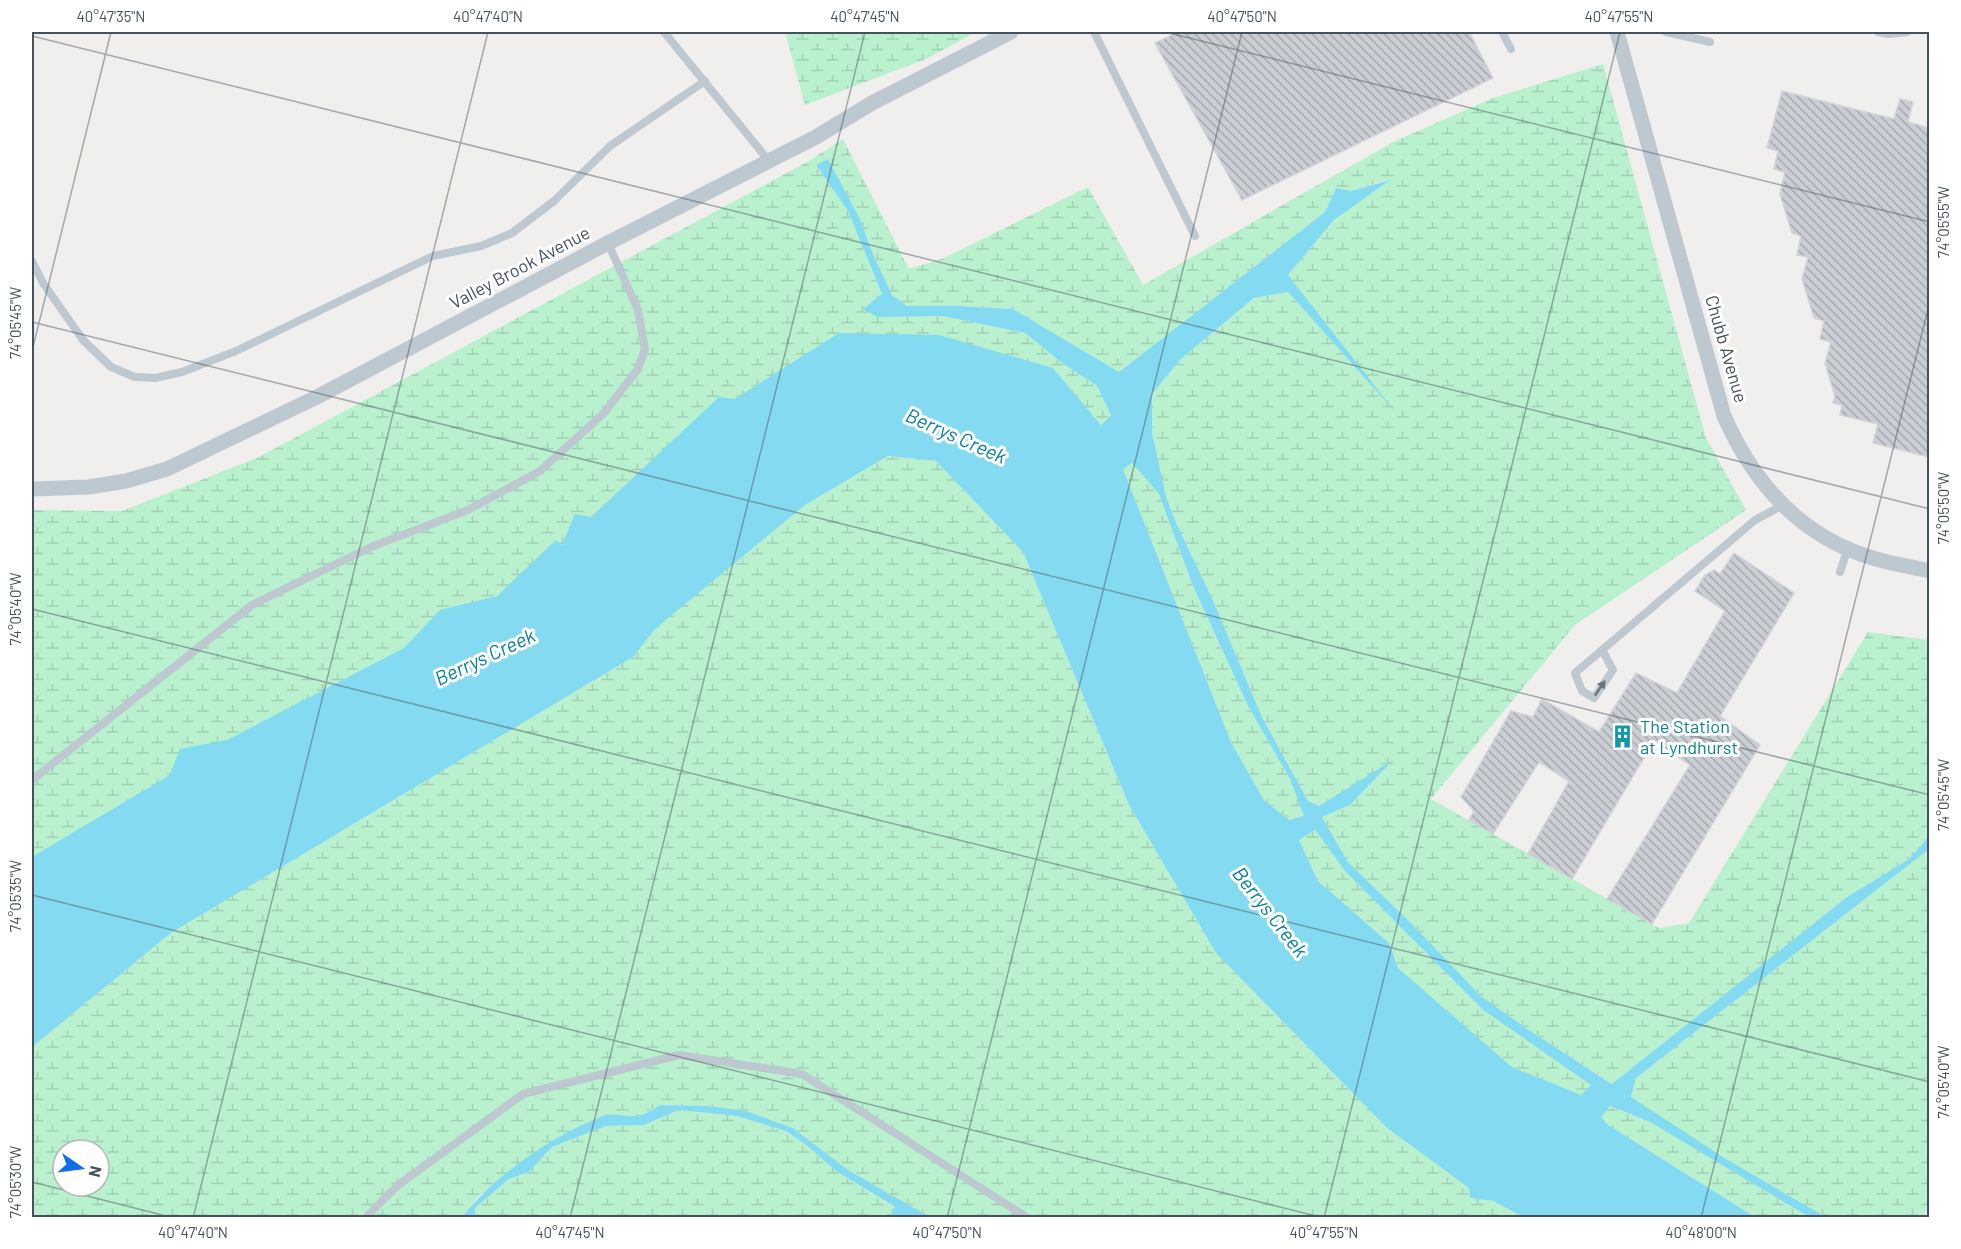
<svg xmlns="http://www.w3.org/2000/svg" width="1961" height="1249" viewBox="0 0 1961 1249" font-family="Barlow,sans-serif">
<defs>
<pattern id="wetland-marsh" width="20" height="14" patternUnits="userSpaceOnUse" patternTransform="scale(1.5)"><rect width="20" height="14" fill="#b9f1cf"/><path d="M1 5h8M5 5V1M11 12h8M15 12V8" fill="none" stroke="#a0d0b4"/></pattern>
<pattern id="building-back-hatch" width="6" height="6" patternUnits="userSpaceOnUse" patternTransform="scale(1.5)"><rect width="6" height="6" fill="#cacdd3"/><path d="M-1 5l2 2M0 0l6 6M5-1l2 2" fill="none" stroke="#a6a9ae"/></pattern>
</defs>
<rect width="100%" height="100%" fill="#f1eeee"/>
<g fill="url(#wetland-marsh)" fill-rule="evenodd">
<polygon points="785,32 976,32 928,58 805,105"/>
<polygon points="1603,64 1706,438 1746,510 1575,625 1431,799 1659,928 1689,923 1868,632 1929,640 1929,836 1909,859 1847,897 1613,1084 1532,1032 1482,997 1410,922 1348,862 1322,817 1350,805 1391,762 1319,806 1308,801 1262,717 1211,596 1177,525 1166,497 1152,432 1152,394 1181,359 1254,298 1288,292 1387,403 1288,275 1334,220 1388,180 1351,191 1336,188 1325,212 1119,372 1013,309 957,306 907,306 892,295 873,254 860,219 828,159 816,165 848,211 882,294 864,308 877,317 942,316 1025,333 1062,363 1097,386 1111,414 1101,425 1053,368 564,547 498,599 172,777 32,862 32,510 122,511 259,457 807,162 843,139 909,269 944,258 1088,187 1143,285 1393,142 1493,98"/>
<path d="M888,456L936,461L1023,552L1129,805L1216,953L1387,1128L1469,1188L1470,1198L1493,1201L1523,1217H930L848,1170L793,1128L746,1111L709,1106L660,1105L638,1117L607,1115L579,1126L521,1162L477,1198L462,1217L32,1218V1047L171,933L633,657L654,629L805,505ZM63,1150H99V1186H63Z"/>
<polygon points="1132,462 1159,493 1193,586 1248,706 1290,779 1305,816 1289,820 1264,800 1231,742 1123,469"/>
<polygon points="1314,829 1345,871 1483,1010 1591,1085 1581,1095 1512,1067 1398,968 1389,943 1318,881 1299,840"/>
<polygon points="1929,849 1930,1197 1924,1217 1826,1217 1726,1159 1631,1098 1636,1078"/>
<polygon points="1609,1106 1650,1122 1809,1217 1755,1217 1608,1125 1600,1117"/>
<polygon points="679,1110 737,1116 786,1131 806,1145 836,1171 895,1208 892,1214 913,1215 916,1217 476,1218 475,1208 509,1179 529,1172 552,1147 606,1126 644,1125"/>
</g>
<g fill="#84daf0" fill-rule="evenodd">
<path d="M828,159L860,219L873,254L892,295L907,306H957L1013,309L1119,372L1325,212L1336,188L1351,191L1390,180L1334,220L1288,275L1396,413L1288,292L1254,298L1181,359L1152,394V432L1166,497L1177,525L1211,596L1262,717L1308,801L1319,806L1393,760L1350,805L1322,817L1348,862L1410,922L1482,997L1532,1032L1612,1084L1847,897L1909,859L1929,836V849L1636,1078L1631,1097L1726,1159L1826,1217H1809L1650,1122L1610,1106L1601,1117L1608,1125L1755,1217H1523L1493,1201L1470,1198L1469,1188L1387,1128L1216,953L1129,805L1023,552L936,461L888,456L805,505L655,629L633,657L171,933L32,1047V857L170,775L180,749L227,740L404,648L440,610L497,596L556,540L562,545L575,514L591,517L719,397L735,399L839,333L939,335L1053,368L1101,425L1111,415L1097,386L1062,363L1025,333L942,316L877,317L863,309L882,294L848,211L816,165ZM1132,463L1159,494L1193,586L1248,706L1290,779L1304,816L1289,820L1264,800L1231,742L1123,469ZM1315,830L1345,871L1483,1010L1591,1085L1581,1095L1512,1067L1398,968L1389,943L1318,881L1299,840Z"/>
<path d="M660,1105L709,1106L746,1111L793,1128L848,1170L930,1217H916L913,1215H891L895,1207L836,1171L806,1145L786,1131L737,1116L679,1110L644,1125L606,1126L552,1147L529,1172L509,1179L475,1208L476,1217H462C494,1176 553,1135 603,1116C613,1112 625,1117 635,1116C644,1116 653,1109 660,1105Z"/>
</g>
<g fill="url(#building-back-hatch)" stroke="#d1d4da" stroke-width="1.5">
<polygon points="1178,32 1469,32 1493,78 1242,200 1155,43"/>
<polygon points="1782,91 1894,119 1900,99 1913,102 1908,122 1929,128 1929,457 1873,443 1878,424 1840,415 1842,405 1833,403 1835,396 1825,363 1831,342 1820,339 1824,321 1814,318 1802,279 1808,257 1797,255 1801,236 1792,233 1780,194 1785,172 1774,169 1778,151 1767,148"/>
<polygon points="1734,553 1794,593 1720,716 1760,745 1652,924 1607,899 1690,765 1654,741 1572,879 1528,854 1569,781 1539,762 1493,834 1469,820 1474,811 1461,797 1511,711 1533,717 1542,699 1599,732 1636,673 1677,693 1725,611 1695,591 1705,575 1714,570 1720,574"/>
</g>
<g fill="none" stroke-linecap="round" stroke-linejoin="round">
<g stroke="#bdc8d1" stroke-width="8">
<polyline points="664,32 769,161"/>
<polyline points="1094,32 1195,236"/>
<polyline points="1502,32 1511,49"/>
<polyline points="1666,32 1710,42"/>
<polyline points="1878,32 1888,34 1907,32"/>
<polyline points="32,261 43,283 83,340 111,367 135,377 155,378 182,372 236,351 433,256 481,246 512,233 554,201 610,146 705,81"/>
<polyline points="1840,572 1848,548"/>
<polyline points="1602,650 1613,670 1594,698 1582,691 1575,673 1755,520 1783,505"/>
<polyline points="32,780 252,605 371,547 468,510 540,471 603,414 638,369 645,349 638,310 608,243"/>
<polyline points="365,1218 397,1186 523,1094 679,1055 802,1074 1028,1218"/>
</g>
<g stroke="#bdc8d1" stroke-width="15">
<path d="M1617,32L1724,416C1754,484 1802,538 1876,559C1893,564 1912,567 1930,571"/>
<polyline points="32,489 89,487 126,481 167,469 317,397 608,243 816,137 872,103 1011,32"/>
</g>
</g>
<defs><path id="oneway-solid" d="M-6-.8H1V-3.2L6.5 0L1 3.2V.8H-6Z" transform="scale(1.5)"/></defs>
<use fill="#69757f" href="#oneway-solid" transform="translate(1600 688) rotate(-56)"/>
<path fill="none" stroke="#45515c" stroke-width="1.5" stroke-opacity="0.45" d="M1165,32L1930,222M32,36L1930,509M32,322L1930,795M32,351L111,32M32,609L1930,1082M32,895L1324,1218M32,1182L174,1218M193,1218L488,32M570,1218L865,32M947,1218L1242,32M1324,1218L1620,32M1701,1218L1930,301"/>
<defs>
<symbol id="building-bare" viewBox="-9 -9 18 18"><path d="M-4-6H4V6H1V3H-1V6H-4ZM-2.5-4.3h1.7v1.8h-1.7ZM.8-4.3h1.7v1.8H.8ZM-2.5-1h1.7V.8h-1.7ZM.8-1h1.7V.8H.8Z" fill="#0f9aa8" stroke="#fff" stroke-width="2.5" paint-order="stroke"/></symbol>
</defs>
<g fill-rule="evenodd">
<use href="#building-bare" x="1606" y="720" width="33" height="33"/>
</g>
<g text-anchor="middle" stroke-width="6" stroke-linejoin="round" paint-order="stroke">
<g font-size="18" fill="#45515c" stroke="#fff">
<text transform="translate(520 268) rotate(-28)" y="6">Valley Brook Avenue</text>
<text transform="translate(1726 349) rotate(74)" y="6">Chubb Avenue</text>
</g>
<g font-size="18" fill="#0d838f" stroke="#fff" text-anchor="start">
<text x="1640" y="733">The Station<tspan x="1640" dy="21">at Lyndhurst</tspan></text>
</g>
<g font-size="20" font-style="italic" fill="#0680a0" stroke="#fff">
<text transform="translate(956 436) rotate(24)" y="7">Berrys Creek</text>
<text transform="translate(485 657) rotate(-25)" y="7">Berrys Creek</text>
<text transform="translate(1270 912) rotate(52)" y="7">Berrys Creek</text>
</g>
</g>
<rect width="1961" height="1249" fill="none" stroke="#ffffff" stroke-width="66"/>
<g transform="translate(81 1168) rotate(104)"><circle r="28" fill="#ffffff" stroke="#b5b9be" stroke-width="1.5"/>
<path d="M0-4.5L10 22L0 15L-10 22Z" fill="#0f6fe9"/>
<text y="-9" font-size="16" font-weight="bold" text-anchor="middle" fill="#45515c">N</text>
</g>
<rect x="33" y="33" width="1895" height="1183" fill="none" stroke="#45515c" stroke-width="2"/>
<g font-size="15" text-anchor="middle" fill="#45515c">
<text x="111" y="22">40°47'35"N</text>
<text x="488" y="22">40°47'40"N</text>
<text x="865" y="22">40°47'45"N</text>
<text x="1242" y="22">40°47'50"N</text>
<text x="1619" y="22">40°47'55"N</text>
<text transform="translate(1944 222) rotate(-90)" y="5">74°05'55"W</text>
<text transform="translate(16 323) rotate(-90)" y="5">74°05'45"W</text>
<text transform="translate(1944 508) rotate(-90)" y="5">74°05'50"W</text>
<text transform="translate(16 609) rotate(-90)" y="5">74°05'40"W</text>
<text transform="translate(1944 795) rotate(-90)" y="5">74°05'45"W</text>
<text transform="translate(16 896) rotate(-90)" y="5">74°05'35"W</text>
<text transform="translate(1944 1082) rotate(-90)" y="5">74°05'40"W</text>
<text transform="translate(16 1182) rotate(-90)" y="5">74°05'30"W</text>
<text x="193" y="1238">40°47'40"N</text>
<text x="570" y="1238">40°47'45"N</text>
<text x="947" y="1238">40°47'50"N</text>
<text x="1324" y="1238">40°47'55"N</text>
<text x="1701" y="1238">40°48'00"N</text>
</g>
</svg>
